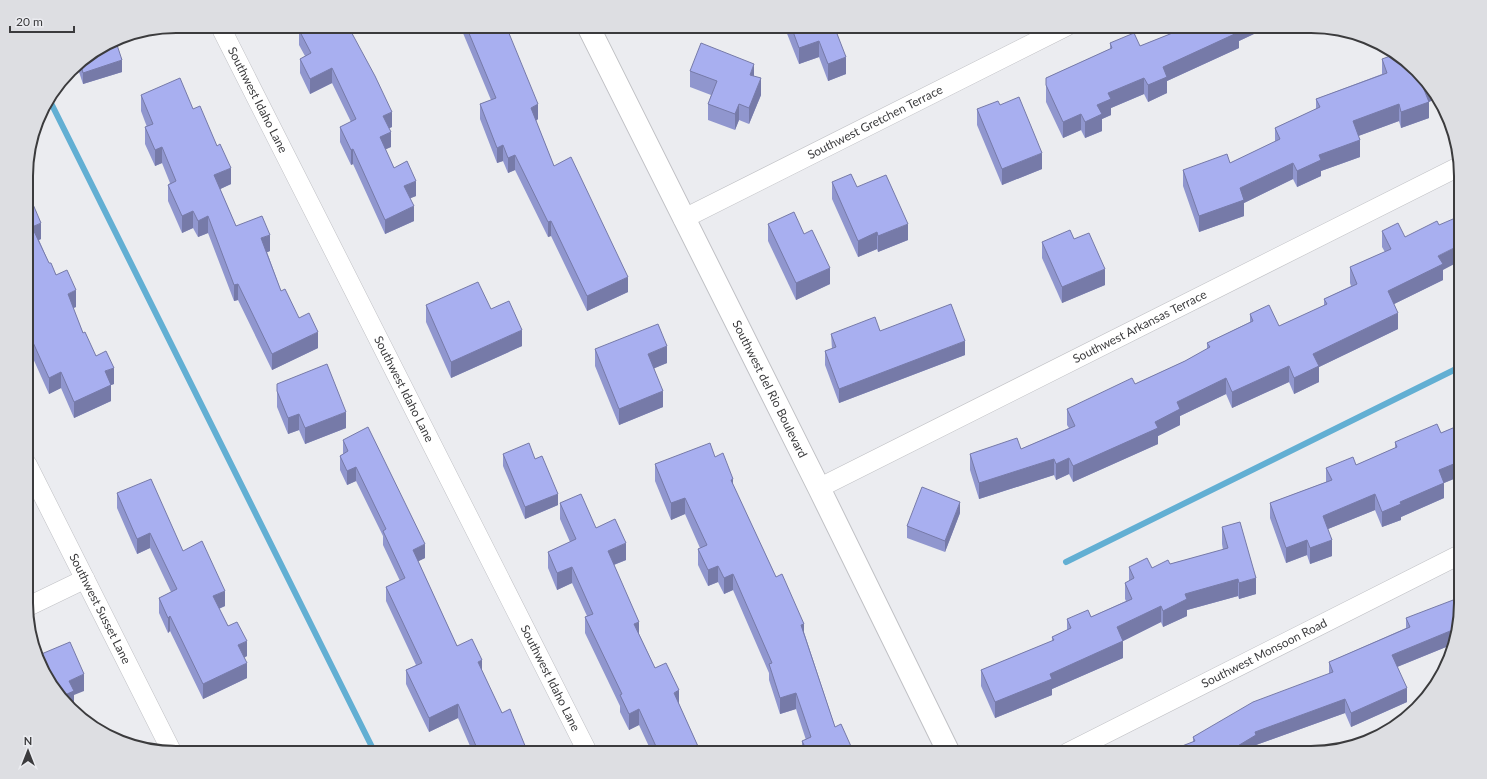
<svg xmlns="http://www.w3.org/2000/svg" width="1487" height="779" viewBox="0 0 1487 779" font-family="Lato,sans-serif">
<rect width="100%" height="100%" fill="#ebecf0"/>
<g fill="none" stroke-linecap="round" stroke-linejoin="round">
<g stroke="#62afd3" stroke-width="6">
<polyline points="49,99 375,753"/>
<polyline points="1066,562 1460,367"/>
</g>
<defs>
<g id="minor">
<path id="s1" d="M220,26L588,753"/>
<path id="s2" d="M683,219L1067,26"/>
<path id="s3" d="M27,464L172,752"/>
<path id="s4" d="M819,488L1460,166"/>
<polyline points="27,607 85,579"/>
<path id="s5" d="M1067,753L1461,554"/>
</g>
<g id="tertiary">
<path id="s6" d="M588,26L819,488L949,753"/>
</g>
</defs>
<use href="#minor" stroke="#c0c1c5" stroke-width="20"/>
<use href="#tertiary" stroke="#c0c1c5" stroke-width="24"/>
<use href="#minor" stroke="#fff" stroke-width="19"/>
<use href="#tertiary" stroke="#fff" stroke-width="22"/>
</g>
<g fill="#9096ce">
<polygon points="460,26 506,26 538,119 536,121 554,166 628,292 587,311 551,236 548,237 515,170 508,173 503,161 497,163 480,119 480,104 491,100"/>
<polygon points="784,26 834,26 846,74 828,81 819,57 799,64"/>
<polygon points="1188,26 1271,26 1239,41 1239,48 1167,81 1167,93 1148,102 1144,94 1111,108 1111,115 1102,119 1102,131 1085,138 1081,130 1063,138 1046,102 1046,78 1110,49 1110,43 1140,46 1188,27"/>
<polygon points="1272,26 1292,26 1275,33"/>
<polygon points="299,30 392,127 389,128 391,147 385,149 394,168 416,196 410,198 414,221 385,234 353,164 351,165 340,142 340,127 351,122 332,83 310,94 300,73 300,59 305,56 299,45"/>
<polygon points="105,46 122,72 83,84 77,66 77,63"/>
<polygon points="1382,59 1429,102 1429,118 1401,128 1399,121 1358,136 1360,157 1321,171 1321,176 1297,187 1293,179 1244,203 1244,216 1199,232 1183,186 1183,170 1230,163 1275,142 1275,128 1316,109 1316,99 1382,74"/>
<polygon points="690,71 754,76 761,95 749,124 739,120 735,130 708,120 708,104 711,95 690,87"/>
<polygon points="141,95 193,109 231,184 220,189 236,226 270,251 267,252 281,291 318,348 272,370 238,300 234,301 208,233 198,237 193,228 182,233 168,201 168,185 170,183 162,163 155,166 145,144 145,127 147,127 141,111"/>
<polygon points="1000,105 1042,169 1002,185 977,125 977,109"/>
<polygon points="832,182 857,187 908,240 878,252 877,249 858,257 832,199"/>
<polygon points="26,205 41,239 39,240 49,263 76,307 73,308 83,333 96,356 114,384 111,385 111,401 74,418 61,388 49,394 27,345"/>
<polygon points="768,224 804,234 830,284 796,300 768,241"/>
<polygon points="1382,231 1405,237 1443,270 1443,280 1394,304 1398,329 1319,367 1319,382 1294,394 1289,382 1232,408 1226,394 1180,416 1180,425 1158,436 1158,444 1073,482 1069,474 1056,480 1054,475 979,499 970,470 970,454 1021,449 1069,428 1067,425 1067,409 1135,384 1185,361 1207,349 1207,343 1250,322 1250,314 1279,326 1324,306 1324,299 1351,286 1350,283 1350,267 1385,252 1382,247"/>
<polygon points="1074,239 1105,285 1062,303 1042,258 1042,242"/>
<polygon points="426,305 491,309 522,346 451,378 426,322"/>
<polygon points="880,331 965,355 839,403 825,365 825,351 832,349 831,334"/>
<polygon points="595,349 667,363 654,368 663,407 619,425 595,366"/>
<polygon points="277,384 346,428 305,444 299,430 288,434 277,407"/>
<polygon points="1460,425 1461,476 1444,483 1444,498 1401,517 1401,520 1382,527 1375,510 1328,529 1332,556 1310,564 1307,555 1286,563 1270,518 1270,503 1326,482 1326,468 1356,465 1395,448 1395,442 1441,433"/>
<polygon points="343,440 425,558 418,561 457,646 482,671 502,713 528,753 473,753 458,718 429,732 406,684 406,670 416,665 386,601 386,587 400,581 383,545 383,536 356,481 347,485 340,470 340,456 343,454"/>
<polygon points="503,454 535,459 558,505 525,519 503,466"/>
<polygon points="715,457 733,485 776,577 804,632 835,727 854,753 802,753 802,741 806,740 796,709 780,714 769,680 769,673 733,590 724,594 718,582 708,586 698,565 698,549 700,548 685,514 671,520 655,481 655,464"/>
<polygon points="117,493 183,551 225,606 219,609 228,626 247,656 244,658 247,678 203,699 170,631 168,633 159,613 159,598 171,592 150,548 137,554 117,508"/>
<polygon points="560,503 596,528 626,560 614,565 639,634 655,668 679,704 701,753 652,753 639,725 629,730 620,712 620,706 585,633 585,617 587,616 572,583 557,590 548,568 548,552 570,542 560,519"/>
<polygon points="960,513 945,552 907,538 907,526"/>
<polygon points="1222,527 1256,594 1239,599 1238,596 1187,610 1187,616 1163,627 1161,622 1123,641 1123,658 1052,689 1052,695 995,718 981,686 981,670 1052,641 1052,637 1067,630 1067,619 1091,617 1126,601 1125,599 1125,583 1129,581 1129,567 1152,568 1170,564 1223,550 1222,544"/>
<polygon points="1461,604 1451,645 1397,667 1407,702 1351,727 1345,713 1256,745 1256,749 1250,753 1164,753 1193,742 1193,737 1329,674 1329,662 1406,628 1406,618"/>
</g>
<g fill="#767aa8">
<polygon points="1237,26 1271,26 1239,41 1239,48 1167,81 1167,93 1148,102 1148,85 1163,67"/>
<polygon points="1275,26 1292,26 1275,33"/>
<polygon points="819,41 819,57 799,64 799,48"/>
<polygon points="846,57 846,74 828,81 828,64"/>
<polygon points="122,60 122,72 83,84 83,73"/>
<polygon points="754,64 754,81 750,75"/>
<polygon points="332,68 332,83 310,94 310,79"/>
<polygon points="761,78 761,95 749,124 749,108"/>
<polygon points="1144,78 1144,94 1111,108 1111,115 1102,119 1102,131 1085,138 1085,122 1097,105 1108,93"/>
<polygon points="1429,85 1436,92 1438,98 1429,102 1429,118 1401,128 1401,112 1423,87"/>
<polygon points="538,104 538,119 531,123 531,108"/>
<polygon points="739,104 739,120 735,130 735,114"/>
<polygon points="1399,104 1399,121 1353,138 1353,121"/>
<polygon points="392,112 392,127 383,131 383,116"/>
<polygon points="1081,114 1081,130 1063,138 1063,122"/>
<polygon points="391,132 391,147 380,152 380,137"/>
<polygon points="1360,140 1360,157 1321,171 1321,176 1297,187 1297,171 1319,155"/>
<polygon points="503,145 503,161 497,163 497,148"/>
<polygon points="162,147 162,163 155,166 155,150"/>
<polygon points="353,149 353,164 351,165 351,150"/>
<polygon points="1042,153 1042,169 1002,185 1002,169"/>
<polygon points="515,155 515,170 508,173 508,158"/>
<polygon points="1293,163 1293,179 1244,203 1244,216 1199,232 1199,216 1240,188"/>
<polygon points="231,168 231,184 214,192 214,175"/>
<polygon points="416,181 416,196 404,201 404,186"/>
<polygon points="414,206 414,221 385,234 385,220"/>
<polygon points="193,211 193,228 182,233 182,216"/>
<polygon points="208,216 208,233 198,237 198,221"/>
<polygon points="551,221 551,236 548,237 548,222"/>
<polygon points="41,223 41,239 32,243 32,227"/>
<polygon points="908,224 908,240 878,252 878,236"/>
<polygon points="877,232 877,249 858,257 858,241"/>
<polygon points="270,235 270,251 261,255 261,238"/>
<polygon points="1460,245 1460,261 1443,270 1443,280 1388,307 1388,291 1438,256"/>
<polygon points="830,268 830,284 796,300 796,283"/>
<polygon points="1105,269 1105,285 1062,303 1062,287"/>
<polygon points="628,277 628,292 587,311 587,296"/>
<polygon points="238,284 238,300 234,301 234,285"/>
<polygon points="76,290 76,307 68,310 68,294"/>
<polygon points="1398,313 1398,329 1319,367 1319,382 1294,394 1294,378 1313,354"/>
<polygon points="522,330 522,346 451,378 451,362"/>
<polygon points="318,332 318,348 272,370 272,354"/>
<polygon points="965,341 965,355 839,403 839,389"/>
<polygon points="667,346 667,363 648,371 648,354"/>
<polygon points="1289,366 1289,382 1232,408 1232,392"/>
<polygon points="114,368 114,384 111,385 111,401 74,418 74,402 105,371"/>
<polygon points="61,372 61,388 49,394 49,378"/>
<polygon points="1226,378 1226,394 1180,416 1180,425 1158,436 1158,444 1073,482 1073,466 1177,402"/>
<polygon points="663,391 663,407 619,425 619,409"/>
<polygon points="346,412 346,428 305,444 305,428"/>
<polygon points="299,414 299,430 288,434 288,418"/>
<polygon points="1069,458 1069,474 1056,480 1056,464"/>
<polygon points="1054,459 1054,475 979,499 979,483"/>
<polygon points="1461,461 1461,476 1439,485 1444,483 1444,498 1401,517 1401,520 1382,527 1382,512 1400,502 1439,470"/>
<polygon points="356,467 356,481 347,485 347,471"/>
<polygon points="733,479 733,495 731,480"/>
<polygon points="558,494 558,505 525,519 525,507"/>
<polygon points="1375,494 1375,510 1323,531 1323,516"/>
<polygon points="685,498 685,514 671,520 671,503"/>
<polygon points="960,502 960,513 945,552 945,541"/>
<polygon points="150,533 150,548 137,554 137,539"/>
<polygon points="1307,540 1307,555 1286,563 1286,548"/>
<polygon points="1332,540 1332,556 1310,564 1310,548"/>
<polygon points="626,543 626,560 608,567 608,551"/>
<polygon points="425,544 425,558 413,564 413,550"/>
<polygon points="718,566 718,582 708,586 708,570"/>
<polygon points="572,567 572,583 557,590 557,573"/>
<polygon points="733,574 733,590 724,594 724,578"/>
<polygon points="1256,578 1256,594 1239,599 1239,583"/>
<polygon points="1238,579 1238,596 1187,610 1187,616 1163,627 1163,611 1185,594"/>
<polygon points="225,591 225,606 213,611 213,596"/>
<polygon points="1161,606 1161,622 1117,644 1117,627"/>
<polygon points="170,616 170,631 168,633 168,618"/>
<polygon points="639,622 639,638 634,624"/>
<polygon points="804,624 804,641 801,625"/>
<polygon points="1455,629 1451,645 1392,669 1392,655"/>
<polygon points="247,641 247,656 238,660 238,645"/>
<polygon points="1123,641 1123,658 1052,689 1052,695 995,718 995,702 1050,674"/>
<polygon points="482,660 482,674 478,662"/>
<polygon points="247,663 247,678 203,699 203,684"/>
<polygon points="84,674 84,691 74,695 74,707 71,709 60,697 69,681"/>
<polygon points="1407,688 1407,702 1351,727 1351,713"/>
<polygon points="679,690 679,706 674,693"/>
<polygon points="796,693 796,709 780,714 780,698"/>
<polygon points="1345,699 1345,713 1256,745 1256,749 1250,753 1226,753 1255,732"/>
<polygon points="458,704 458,718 429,732 429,718"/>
<polygon points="639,709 639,725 629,730 629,714"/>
</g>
<g fill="#a8aff0" stroke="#767aa8">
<polygon points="307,26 348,26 375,76 392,112 383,116 391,132 380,137 394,168 407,161 416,181 404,186 414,206 385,220 353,149 351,150 340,127 356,119 332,68 310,79 300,59 311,53 299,30"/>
<polygon points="466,26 506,26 538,104 531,108 554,166 571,157 628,277 587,296 551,221 548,222 515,155 508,158 503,145 497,148 480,104 496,98"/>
<polygon points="791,26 834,26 846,57 828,64 819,41 799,48"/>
<polygon points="1190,26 1237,26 1236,26 1239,32 1163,67 1167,77 1148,85 1144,78 1108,93 1111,99 1097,105 1102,114 1085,122 1081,114 1063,122 1046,85 1046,78 1112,48 1110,43 1134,33 1140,46"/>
<polygon points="116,42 122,60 83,73 80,61 105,46"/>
<polygon points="701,43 754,64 750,75 761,78 749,108 739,104 735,114 708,104 717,81 690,71"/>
<polygon points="1396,54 1410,63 1429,85 1423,87 1429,102 1401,112 1399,104 1353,121 1360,140 1319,155 1321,160 1297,171 1293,163 1240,188 1244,200 1199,216 1183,170 1227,154 1230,163 1280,139 1275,128 1320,107 1316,99 1387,73 1382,59"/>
<polygon points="180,78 193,109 200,106 217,146 220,144 231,168 214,175 236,226 262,216 270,235 261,238 281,291 285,289 299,318 309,313 318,332 272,354 238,284 234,285 208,216 198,221 193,211 182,216 168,185 176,181 162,147 155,150 145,127 153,124 141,95"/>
<polygon points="1019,97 1042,153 1002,169 977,109 998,101 1000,105"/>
<polygon points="851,174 857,187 886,175 908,224 878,236 877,232 858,241 832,182"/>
<polygon points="32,202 41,223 32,227 49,263 51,263 56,275 67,270 76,290 68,294 83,333 85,332 96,356 106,351 114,368 105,371 111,385 74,402 61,372 49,378 27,329 27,312 30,310 27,303 26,205"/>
<polygon points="794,212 804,234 812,230 830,268 796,283 768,224"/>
<polygon points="1460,216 1460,245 1438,256 1443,264 1388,291 1398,313 1313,354 1319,366 1294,378 1289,366 1232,392 1226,378 1177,402 1180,409 1155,422 1158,428 1073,466 1069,458 1056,464 1054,459 979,483 970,454 1017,438 1021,449 1075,426 1067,409 1132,378 1135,384 1185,361 1210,347 1207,343 1253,321 1250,314 1269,305 1279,326 1327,304 1324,299 1357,284 1350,267 1391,249 1382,231 1398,223 1405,237 1437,221 1439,225"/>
<polygon points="1070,230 1074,239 1089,233 1105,269 1062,287 1042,242"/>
<polygon points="478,282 491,309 509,301 522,330 451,362 426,305"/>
<polygon points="951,304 965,341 839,389 825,351 836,347 831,334 875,317 880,331"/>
<polygon points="658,324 667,346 648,354 663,391 619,409 595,349"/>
<polygon points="327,364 346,412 305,428 299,414 288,418 277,391 277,384"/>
<polygon points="1437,424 1441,433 1460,425 1461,461 1439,470 1444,483 1400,502 1401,504 1382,512 1375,494 1323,516 1332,540 1310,548 1307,540 1286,548 1270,503 1332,480 1326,468 1353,457 1356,465 1397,447 1395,442"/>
<polygon points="368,427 425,544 413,550 457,646 472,639 482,660 478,662 502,713 510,709 528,753 479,753 458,704 429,718 406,670 422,663 386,587 405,578 383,531 386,529 356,467 347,471 340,456 348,451 343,440"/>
<polygon points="529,443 535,459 542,456 558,494 525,507 503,454"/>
<polygon points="710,443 715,457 723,453 733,479 731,480 776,577 782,574 804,624 801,625 835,727 841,724 854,753 808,753 802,741 811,737 796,693 780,698 769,664 772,663 733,574 724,578 718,566 708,570 698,549 707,545 685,498 671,503 655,464"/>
<polygon points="151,479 183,551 202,541 225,591 213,596 228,626 237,622 247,641 238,645 247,663 203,684 170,616 168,618 159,598 177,589 150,533 137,539 117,493"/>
<polygon points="922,487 960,502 945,541 907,526"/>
<polygon points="581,494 596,528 615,519 626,543 608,551 639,622 634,624 655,668 666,663 679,690 674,693 701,753 659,753 639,709 629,714 620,695 622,694 585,617 593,614 572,567 557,573 548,552 576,539 560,503"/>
<polygon points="1240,522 1256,578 1239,583 1238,579 1185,594 1187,599 1163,611 1161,606 1117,627 1123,641 1050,674 1052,679 995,702 981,670 1054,640 1052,637 1071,628 1067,619 1088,610 1091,617 1132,599 1125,583 1134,578 1129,567 1147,558 1152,568 1168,560 1170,564 1228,548 1222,527"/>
<polygon points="1461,597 1461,604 1455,629 1392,655 1407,688 1351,713 1345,699 1255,732 1256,735 1226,753 1164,753 1195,741 1193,737 1253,702 1333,672 1329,662 1410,627 1406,618"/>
<polygon points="70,642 84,674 69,681 74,691 60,697 51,687 39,655"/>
<polygon points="868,747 870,753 856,753"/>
</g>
<g text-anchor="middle" stroke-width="3.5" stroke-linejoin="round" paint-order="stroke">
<g font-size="12" fill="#3b3b3d" stroke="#ebecf0">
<text dy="4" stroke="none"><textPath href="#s1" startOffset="83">Southwest Idaho Lane</textPath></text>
<text dy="4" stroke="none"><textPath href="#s2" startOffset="215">Southwest Gretchen Terrace</textPath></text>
<text dy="4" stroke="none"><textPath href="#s4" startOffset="359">Southwest Arkansas Terrace</textPath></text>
<text dy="4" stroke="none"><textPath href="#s1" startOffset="407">Southwest Idaho Lane</textPath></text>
<text dy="4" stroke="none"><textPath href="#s6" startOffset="406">Southwest del Rio Boulevard</textPath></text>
<text dy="4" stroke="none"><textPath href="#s3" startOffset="162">Southwest Susset Lane</textPath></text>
<text dy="4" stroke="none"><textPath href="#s5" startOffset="221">Southwest Monsoon Road</textPath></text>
<text dy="4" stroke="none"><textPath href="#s1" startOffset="731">Southwest Idaho Lane</textPath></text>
</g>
</g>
<path d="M0 0H1487V779H0ZM176 33H1311A143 143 0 0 1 1454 176V603A143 143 0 0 1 1311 746H176A143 143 0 0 1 33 603V176A143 143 0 0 1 176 33Z" fill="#dddee2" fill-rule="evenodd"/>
<path fill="none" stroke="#3b3b3d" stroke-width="2" d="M176 33H1311A143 143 0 0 1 1454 176V603A143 143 0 0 1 1311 746H176A143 143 0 0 1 33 603V176A143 143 0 0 1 176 33Z"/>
<g transform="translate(28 751)" stroke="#ebecf0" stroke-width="3" paint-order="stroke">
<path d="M0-3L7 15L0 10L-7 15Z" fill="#3b3b3d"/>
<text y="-6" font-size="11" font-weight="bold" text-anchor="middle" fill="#3b3b3d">N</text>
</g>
<path d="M10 26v6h64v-6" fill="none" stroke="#3b3b3d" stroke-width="2"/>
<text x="16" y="26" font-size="12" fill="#3b3b3d" stroke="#ebecf0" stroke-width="3" paint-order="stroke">20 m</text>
</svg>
